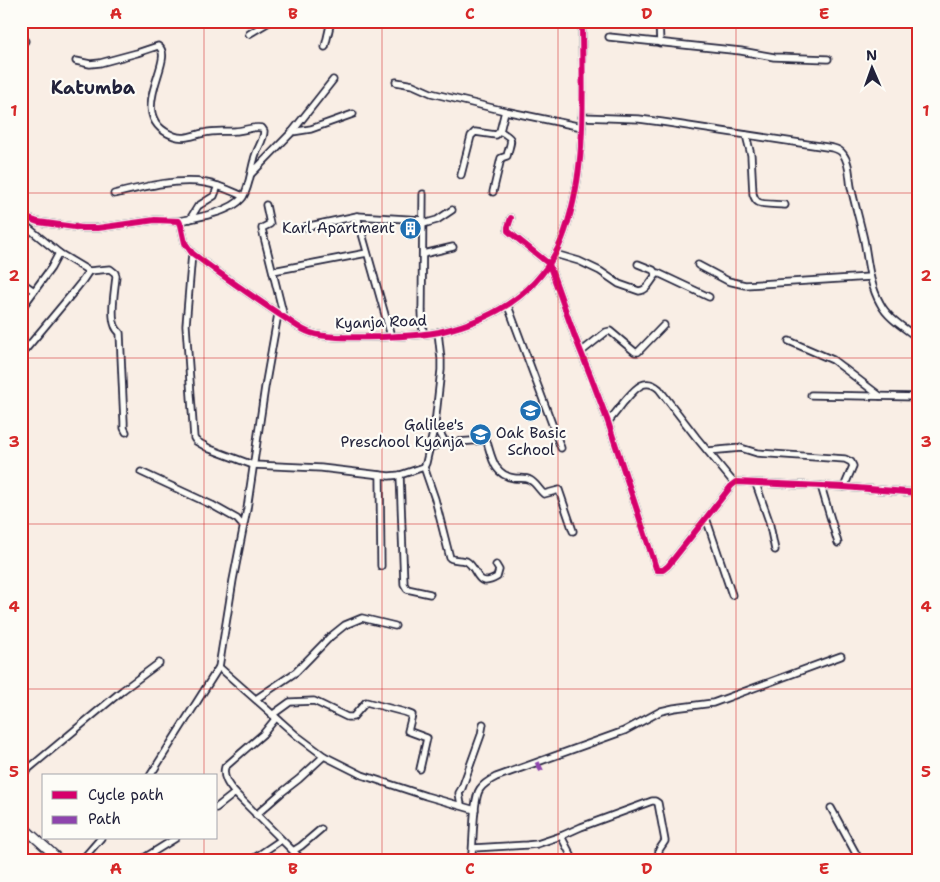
<svg xmlns="http://www.w3.org/2000/svg" width="940" height="882" viewBox="0 0 940 882" font-family="'Shantell Sans',sans-serif">
<rect width="100%" height="100%" fill="#f9eee5"/>
<filter id="ink" filterUnits="userSpaceOnUse"><feTurbulence type="fractalNoise" baseFrequency=".02" numOctaves="2"/><feDisplacementMap in="SourceGraphic" scale="10" xChannelSelector="R" yChannelSelector="G"/><feConvolveMatrix kernelMatrix="1 2 1 2 8 2 1 2 1" color-interpolation-filters="sRGB"/></filter>
<g filter="url(#ink)">
<g fill="none" stroke-linecap="round" stroke-linejoin="round">
<defs>
<g id="street">
<polyline points="532,21 582,25"/>
<polyline points="659,21 660,43"/>
<polyline points="249,34 271,21"/>
<polyline points="609,37 741,51 774,57 828,59"/>
<polyline points="21,39 25,41"/>
<polyline points="325,47 331,21"/>
<path d="M76,61L90,64L100,63L137,53L158,46C178,58 122,116 174,136C185,140 193,135 204,133C215,130 225,132 235,131C244,131 252,126 262,128L264,131C264,141 256,149 254,160C251,170 249,188 243,197C232,212 196,218 179,221"/>
<polyline points="396,82 413,85 431,93 505,111 582,127"/>
<path d="M582,117L639,119L662,122L833,148C837,149 841,151 843,154C850,163 849,177 851,187C855,205 860,222 864,240C868,261 869,283 880,303C888,319 905,328 919,339"/>
<polyline points="292,132 311,129 353,114"/>
<path d="M746,135L751,155L753,194C754,197 755,200 758,202C762,205 779,204 785,205"/>
<polyline points="251,174 292,132 333,80"/>
<polyline points="461,175 471,136 475,132 496,135 500,131"/>
<path d="M493,192L501,158L507,156C511,139 515,140 500,131L505,111"/>
<path d="M114,194C143,187 177,178 206,183C219,185 231,191 243,196"/>
<polyline points="423,194 422,311 423,334"/>
<polyline points="266,205 270,224 262,228 262,229 284,317"/>
<path d="M21,216L38,222L82,228H98L155,220L179,221L181,225L185,243L192,253C206,264 221,274 235,284C251,295 268,307 285,318C293,323 301,330 311,333C329,339 359,337 379,337C398,336 419,336 439,332C497,319 545,290 565,231C588,164 582,91 582,21"/>
<polyline points="357,216 391,336"/>
<polyline points="511,218 508,227 508,231 549,264 575,337 591,377 608,422 656,568 657,570 663,570 668,566 732,485 736,482 844,487 919,493"/>
<polyline points="190,219 198,206 214,196 218,186"/>
<path d="M21,222L59,253L89,271L110,269L115,273L116,276C115,289 110,314 115,326C116,329 118,331 120,333L124,422V428L126,432"/>
<polyline points="423,224 437,220 452,210"/>
<polyline points="305,227 357,216 423,220"/>
<polyline points="192,253 186,325 194,438 196,441 210,449 253,465 321,468 389,476 400,475 424,467 426,463 435,424 441,370 441,359 438,332"/>
<polyline points="423,254 453,247"/>
<path d="M555,254L579,261L600,271L619,284L639,291C649,290 651,279 658,273L709,297"/>
<polyline points="638,264 653,270 656,274"/>
<polyline points="698,265 728,281 745,285 870,277"/>
<polyline points="273,271 367,253"/>
<polyline points="21,282 34,291"/>
<polyline points="508,306 561,448"/>
<polyline points="21,309 51,268 59,253"/>
<polyline points="789,341 833,360 880,396"/>
<polyline points="581,352 606,332 610,331 635,352 638,352 664,325"/>
<polyline points="21,355 71,295 83,280 89,271"/>
<polyline points="811,395 919,397"/>
<path d="M608,422C613,416 618,410 623,403C633,392 643,375 659,389L696,437L734,483"/>
<polyline points="435,424 445,442"/>
<path d="M429,448L445,442H457L485,440L487,442C492,458 494,475 514,478C519,479 525,477 530,480C536,483 539,490 544,494L559,490L573,531"/>
<polyline points="708,451 741,448 757,453 845,459 851,462 853,466 844,487"/>
<path d="M424,467L435,499L450,558C455,561 461,559 466,561C479,568 475,590 497,577L499,570L496,565"/>
<polyline points="141,472 212,505 237,519 243,526"/>
<polyline points="380,475 381,566"/>
<polyline points="400,475 404,584 407,589 430,594"/>
<polyline points="756,484 769,521 775,550"/>
<polyline points="821,486 838,543"/>
<polyline points="706,518 732,595"/>
<polyline points="21,546 22,545"/>
<polyline points="219,667 296,735 324,756 362,775 426,796 475,810"/>
<polyline points="256,699 296,672 330,637 345,625 362,618 395,626"/>
<polyline points="272,715 290,702 314,701 347,717 353,717 366,702 404,712 412,715 408,731 427,738 420,769"/>
<polyline points="21,775 123,690 159,663"/>
<polyline points="150,776 219,667 233,580 247,509 265,387 278,314"/>
<path d="M235,793C229,786 222,777 225,767L263,734L276,718"/>
<polyline points="461,805 459,793 462,788 481,735 483,724"/>
<polyline points="216,808 235,793 303,861"/>
<polyline points="831,808 860,861"/>
<polyline points="256,815 281,793 299,779 324,756"/>
<polyline points="561,836 574,861"/>
<polyline points="473,848 527,845 537,844 561,836 581,827 652,801 655,801 658,803 665,841 659,850 658,861"/>
<polyline points="293,851 301,846 321,829"/>
<polyline points="81,861 101,838"/>
<polyline points="139,861 176,838"/>
<polyline points="250,861 281,840"/>
<path d="M471,861C474,845 472,800 480,789C484,783 490,780 496,777L624,731L661,711L674,708L713,703L841,656"/>
</g>
<polyline id="secondary" points="21,825 61,861"/>
</defs>
<use href="#street" stroke="#22223b" stroke-width="9"/>
<use href="#secondary" stroke="#22223b" stroke-width="11"/>
<use href="#street" stroke="#fdfcf7" stroke-width="5.5"/>
<use href="#secondary" stroke="#fdfcf7" stroke-width="8"/>
<polyline stroke="#8e44ad" stroke-width="5" stroke-dasharray="10 5" stroke-linecap="butt" points="537,762 543,774"/>
<defs>
<g id="cycleway">
<path d="M21,216L38,222L82,228H98L155,220L179,221L181,225L185,243L192,253C206,264 221,274 235,284C251,295 268,307 285,318C293,323 301,330 311,333C329,339 359,337 379,337C398,336 419,336 439,332C497,319 545,290 565,231C588,164 582,91 582,21"/>
<polyline points="511,218 508,227 508,231 549,264 575,337 591,377 608,422 656,568 657,570 663,570 668,566 732,485 736,482 844,487 919,493"/>
</g>
</defs>
<use href="#cycleway" stroke="#fdfcf7" stroke-width="9"/>
<use href="#cycleway" stroke="#d6006c" stroke-width="6"/>
</g>
</g>
<path fill="none" stroke="#d62828" stroke-width="1" stroke-opacity="0.55" d="M204,21V776M382,21V861M558,21V861M736,21V861M21,193H919M21,358H919M21,524H919M21,689H919M204,838V861"/>
<defs>
<symbol id="building-disc" viewBox="-11 -11 22 22"><circle r="9.5" fill="#1f6fb2" stroke="#fdfcf7"/><path d="M-4-6H4V6H1V3H-1V6H-4ZM-2.5-4.3h1.7v1.8h-1.7ZM.8-4.3h1.7v1.8H.8ZM-2.5-1h1.7V.8h-1.7ZM.8-1h1.7V.8H.8Z" fill="#fff"/></symbol>
<symbol id="school-disc" viewBox="-11 -11 22 22"><circle r="9.5" fill="#1f6fb2" stroke="#fdfcf7"/><path d="M0-5L7-2L0 1L-7-2ZM-4 1L0 2.5L4 1V4Q0 6-4 4Z" fill="#fff"/></symbol>
</defs>
<g fill-rule="evenodd">
<use href="#building-disc" x="398" y="216" width="25" height="25"/>
<use href="#school-disc" x="518" y="398" width="25" height="25"/>
<use href="#school-disc" x="468" y="422" width="25" height="25"/>
</g>
<g text-anchor="middle" stroke-width="4.5" stroke-linejoin="round" paint-order="stroke">
<g font-size="15" fill="#22223b" stroke="#fdfcf7" text-anchor="end">
<text x="395" y="233">Karl Apartment</text>
<text x="464" y="430">Galilee's<tspan x="464" dy="17">Preschool Kyanja</tspan></text>
<text x="531" y="438" text-anchor="middle">Oak Basic<tspan x="531" dy="17">School</tspan></text>
</g>
<g font-size="15" fill="#22223b" stroke="#fdfcf7">
<text transform="translate(381 322) rotate(-2)" y="5">Kyanja Road</text>
</g>
<g font-size="18" font-weight="bold" fill="#22223b" stroke="#fdfcf7">
<text x="93" y="94">Katumba</text>
</g>
</g>
<rect width="940" height="882" fill="none" stroke="#fdfcf7" stroke-width="55"/>
<rect x="42" y="774" width="175" height="65" fill="#fdfcf7" stroke="#a5a5ac"/>
<rect x="52" y="791" width="25" height="8" fill="#d6006c" stroke="#a5a5ac"/>
<text x="88" y="800" font-size="15" fill="#22223b">Cycle path</text>
<rect x="52" y="816" width="25" height="8" fill="#8e44ad" stroke="#a5a5ac"/>
<text x="88" y="824" font-size="15" fill="#22223b">Path</text>
<g transform="translate(872 68) rotate(358)" stroke="#fdfcf7" stroke-width="4" paint-order="stroke">
<path d="M0-4L9 19L0 12L-9 19Z" fill="#22223b"/>
<text y="-8" font-size="14" font-weight="bold" text-anchor="middle" fill="#22223b">N</text>
</g>
<rect x="28" y="28" width="884" height="826" fill="none" stroke="#d62828" stroke-width="2"/>
<g font-size="16" text-anchor="middle" font-weight="bold" fill="#d62828">
<text x="116" y="19">A</text>
<text x="293" y="19">B</text>
<text x="470" y="19">C</text>
<text x="647" y="19">D</text>
<text x="824" y="19">E</text>
<text x="14" y="116">1</text>
<text x="926" y="116">1</text>
<text x="14" y="281">2</text>
<text x="926" y="281">2</text>
<text x="14" y="447">3</text>
<text x="926" y="447">3</text>
<text x="14" y="612">4</text>
<text x="926" y="612">4</text>
<text x="14" y="777">5</text>
<text x="926" y="777">5</text>
<text x="116" y="874">A</text>
<text x="293" y="874">B</text>
<text x="470" y="874">C</text>
<text x="647" y="874">D</text>
<text x="824" y="874">E</text>
</g>
</svg>
